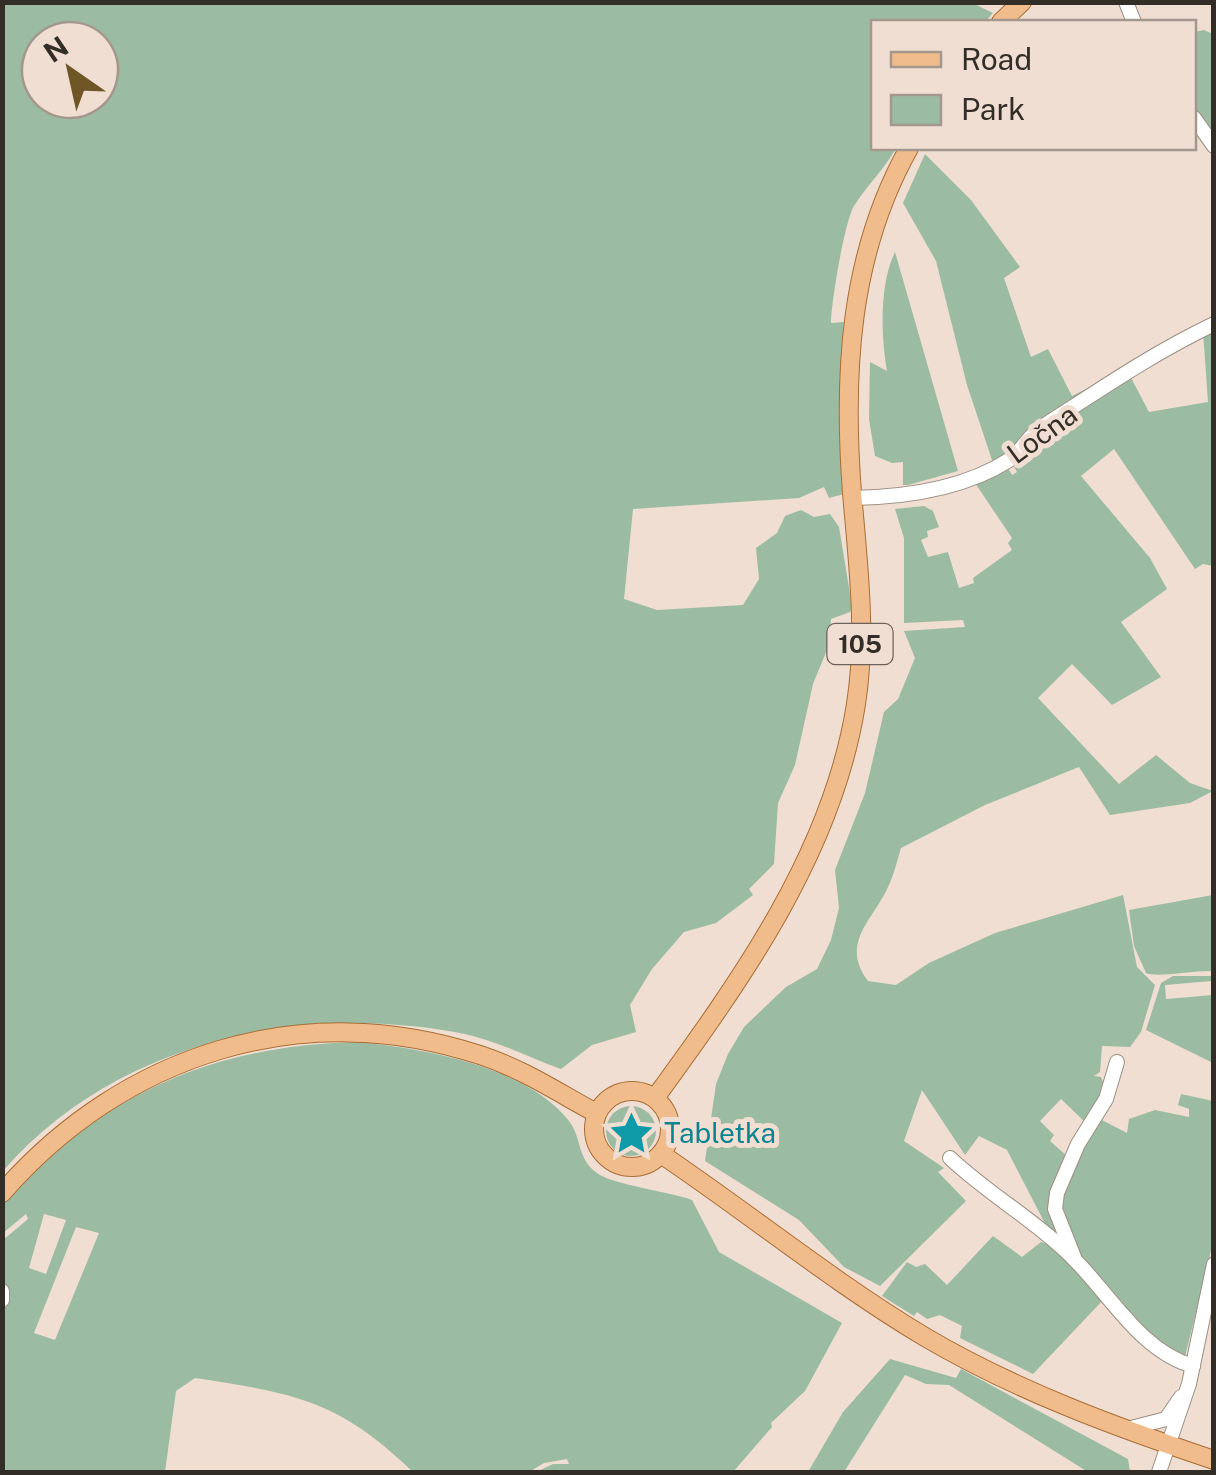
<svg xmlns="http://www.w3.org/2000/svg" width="1216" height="1475" viewBox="0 0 1216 1475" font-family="'Public Sans',sans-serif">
<rect width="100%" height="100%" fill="#f0ded2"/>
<g fill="#9bbca3" fill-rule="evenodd">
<path d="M970,2L993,13L985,22H874V148H896C884,170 867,185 854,206C845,220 831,303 831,323L844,322L840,389L844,494L829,498L824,487L799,498L633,509L624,599L657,610L743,605L759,579L756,548L777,533L785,516L801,510L814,517L830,514L839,527L852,606L850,612L831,619L829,645L813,684L795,765L778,803L774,864L749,889L753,895L716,923L684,932L652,969L630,1005L636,1032L592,1045L561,1069C527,1057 496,1040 460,1033C298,1002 114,1043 3,1171L2,3ZM40,40H100V100H40Z"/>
<polygon points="1204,30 1213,34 1213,141 1194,115 1194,32"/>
<polygon points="925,154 971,200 1020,267 1004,278 1031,357 1048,349 1072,396 1090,387 1093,392 993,463 967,385 936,261 903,203"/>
<path d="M895,252L958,471L908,485H903V462L892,463L875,456L869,419L870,362L887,371C881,336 879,285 895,252Z"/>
<path d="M1213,326V566L1203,564L1195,569L1114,449L1081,476L1150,558L1167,589L1121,622L1161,677L1112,705L1072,664L1038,698L1119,784L1156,755L1190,783L1213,791L1190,803L1110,815L1079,767L985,805L901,848C897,861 894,875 888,887C874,919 839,943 868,981L896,985L929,963L995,933L1123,895L1137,967L1155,985L1141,1032L1130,1047L1102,1046L1100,1072L1094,1076L1101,1077L1105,1087L1087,1124L1061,1099L1040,1121L1054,1135L1050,1141L1068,1157L1053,1193L1066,1242L1051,1235L1007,1150L979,1136L965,1155L922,1090L904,1141L944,1168L938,1172L966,1201L880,1286L844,1267L799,1220L705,1161L716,1084L728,1054L744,1027L786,987L817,969L831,940L839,908L835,870L865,793L884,712L898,699L915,658L904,631L965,627L963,620L904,623V538L895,509L924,506L933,511L939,527L927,531L928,537L921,540L928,557L948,552L959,588L974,583L973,578L1012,550L1008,543L1012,538L973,480L1007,466L1012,475L1017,472L1012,463L1031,439L1128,372L1149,412L1208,402L1203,331Z"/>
<path d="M1213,895V971C1195,970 1156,978 1146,973L1134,946L1129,910Z"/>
<polygon points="1173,976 1213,976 1213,989 1212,981 1165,985 1166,999 1213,995 1213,1063 1146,1030 1161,983"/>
<path d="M357,1042C422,1048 526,1066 569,1121C582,1138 577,1159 597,1173C613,1185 668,1191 692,1200L719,1252L842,1323L805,1391L771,1423L772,1427L733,1472H536L553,1464H569L567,1459L544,1463L529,1472H413C339,1400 294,1393 195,1378L176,1391L165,1472H3V1240L28,1219L26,1214L3,1233V1204C101,1094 210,1046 357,1042ZM44,1214L66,1220L46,1274L29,1268ZM76,1227L99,1233L55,1340L34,1333Z"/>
<path d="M1181,1094L1213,1101V1242L1185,1357C1143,1333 1045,1249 1059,1193C1066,1168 1086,1141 1098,1118L1127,1133L1129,1119L1155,1110L1189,1117V1109L1178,1105Z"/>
<circle cx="631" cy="1131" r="25"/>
<polygon points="993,1236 1022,1257 1041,1242 1050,1245 1104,1299 1033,1374 960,1338 962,1326 940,1315 927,1319 917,1312 914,1316 882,1296 907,1262 916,1267 925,1264 947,1285"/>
<polygon points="890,1359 956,1378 961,1369 1128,1459 1130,1472 1088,1472 949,1385 926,1384 905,1375 844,1472 808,1472 843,1412"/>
</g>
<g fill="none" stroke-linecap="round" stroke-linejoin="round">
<defs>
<g id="minor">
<polyline points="1126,2 1134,22"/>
<polyline points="1194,118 1214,146"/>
<path d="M853,498C905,497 964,489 1009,460C1022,451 1028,436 1042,427C1098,391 1153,353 1214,324"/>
<path d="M950,1158C988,1194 1035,1220 1072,1257C1110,1294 1140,1351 1193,1366"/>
<polyline points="1074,1257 1055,1209 1057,1193 1078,1144 1106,1099 1117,1062"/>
<polyline points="2,1291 2,1300"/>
<polyline points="1131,1428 1166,1419 1181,1397"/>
<polyline points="1159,1472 1189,1384 1214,1264"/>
</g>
<g id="major">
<polyline points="1001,22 1022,2"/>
<circle cx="632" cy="1129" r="38"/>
<path d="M655,1098C741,980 833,852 856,704C867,634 858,563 852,493C843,374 849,255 909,148"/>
<path d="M661,1154C750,1214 833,1282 925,1337C1015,1390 1115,1427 1214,1460"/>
<path d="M2,1193C124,1053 303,997 480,1055C523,1069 557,1092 596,1113"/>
</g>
</defs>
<use href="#minor" stroke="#9e8e82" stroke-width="16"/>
<use href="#major" stroke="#a86d36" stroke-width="20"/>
<use href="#minor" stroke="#fff" stroke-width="14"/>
<use href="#major" stroke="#f1bc8b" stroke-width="18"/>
</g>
<defs>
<symbol id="sight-bare" viewBox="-9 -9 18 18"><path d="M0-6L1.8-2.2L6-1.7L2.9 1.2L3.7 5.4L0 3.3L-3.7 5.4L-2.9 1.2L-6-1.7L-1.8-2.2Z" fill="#0f9aa8" stroke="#f0ded2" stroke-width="2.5" paint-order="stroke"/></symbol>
</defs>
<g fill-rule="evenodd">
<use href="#sight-bare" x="600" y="1102" width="63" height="63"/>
</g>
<g text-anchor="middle" stroke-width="10" stroke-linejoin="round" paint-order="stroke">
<rect fill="#f0ded2" stroke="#6c625b" stroke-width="2.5" x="827.5" y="624" width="65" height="40" rx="8"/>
<g font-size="25" font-weight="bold" fill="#332d28">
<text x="860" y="653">105</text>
</g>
<g font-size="28" fill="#332d28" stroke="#f0ded2">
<text transform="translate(1042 434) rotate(-36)" y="10">Ločna</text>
</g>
<g font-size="28" fill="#0d838f" stroke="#f0ded2" text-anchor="start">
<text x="664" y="1143">Tabletka</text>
</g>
</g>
<rect width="1216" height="1475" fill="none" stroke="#332d28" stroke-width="10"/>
<rect x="871" y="20" width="325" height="130" fill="#f0ded2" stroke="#a4978e" stroke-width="2.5"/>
<rect x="891" y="52" width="50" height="15" fill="#f1bc8b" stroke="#a4978e" stroke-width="2.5"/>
<text x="961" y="70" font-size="30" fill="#332d28">Road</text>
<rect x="891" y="95" width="50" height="30" fill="#9bbca3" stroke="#a4978e" stroke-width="2.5"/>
<text x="961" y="120" font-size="30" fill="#332d28">Park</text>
<g transform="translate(70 70) rotate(326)"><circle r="48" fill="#f0ded2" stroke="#a4978e" stroke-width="2.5"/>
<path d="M0-8L18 38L0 25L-18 38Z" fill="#6e5627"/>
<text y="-15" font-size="28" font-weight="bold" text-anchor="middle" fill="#332d28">N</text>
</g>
</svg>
